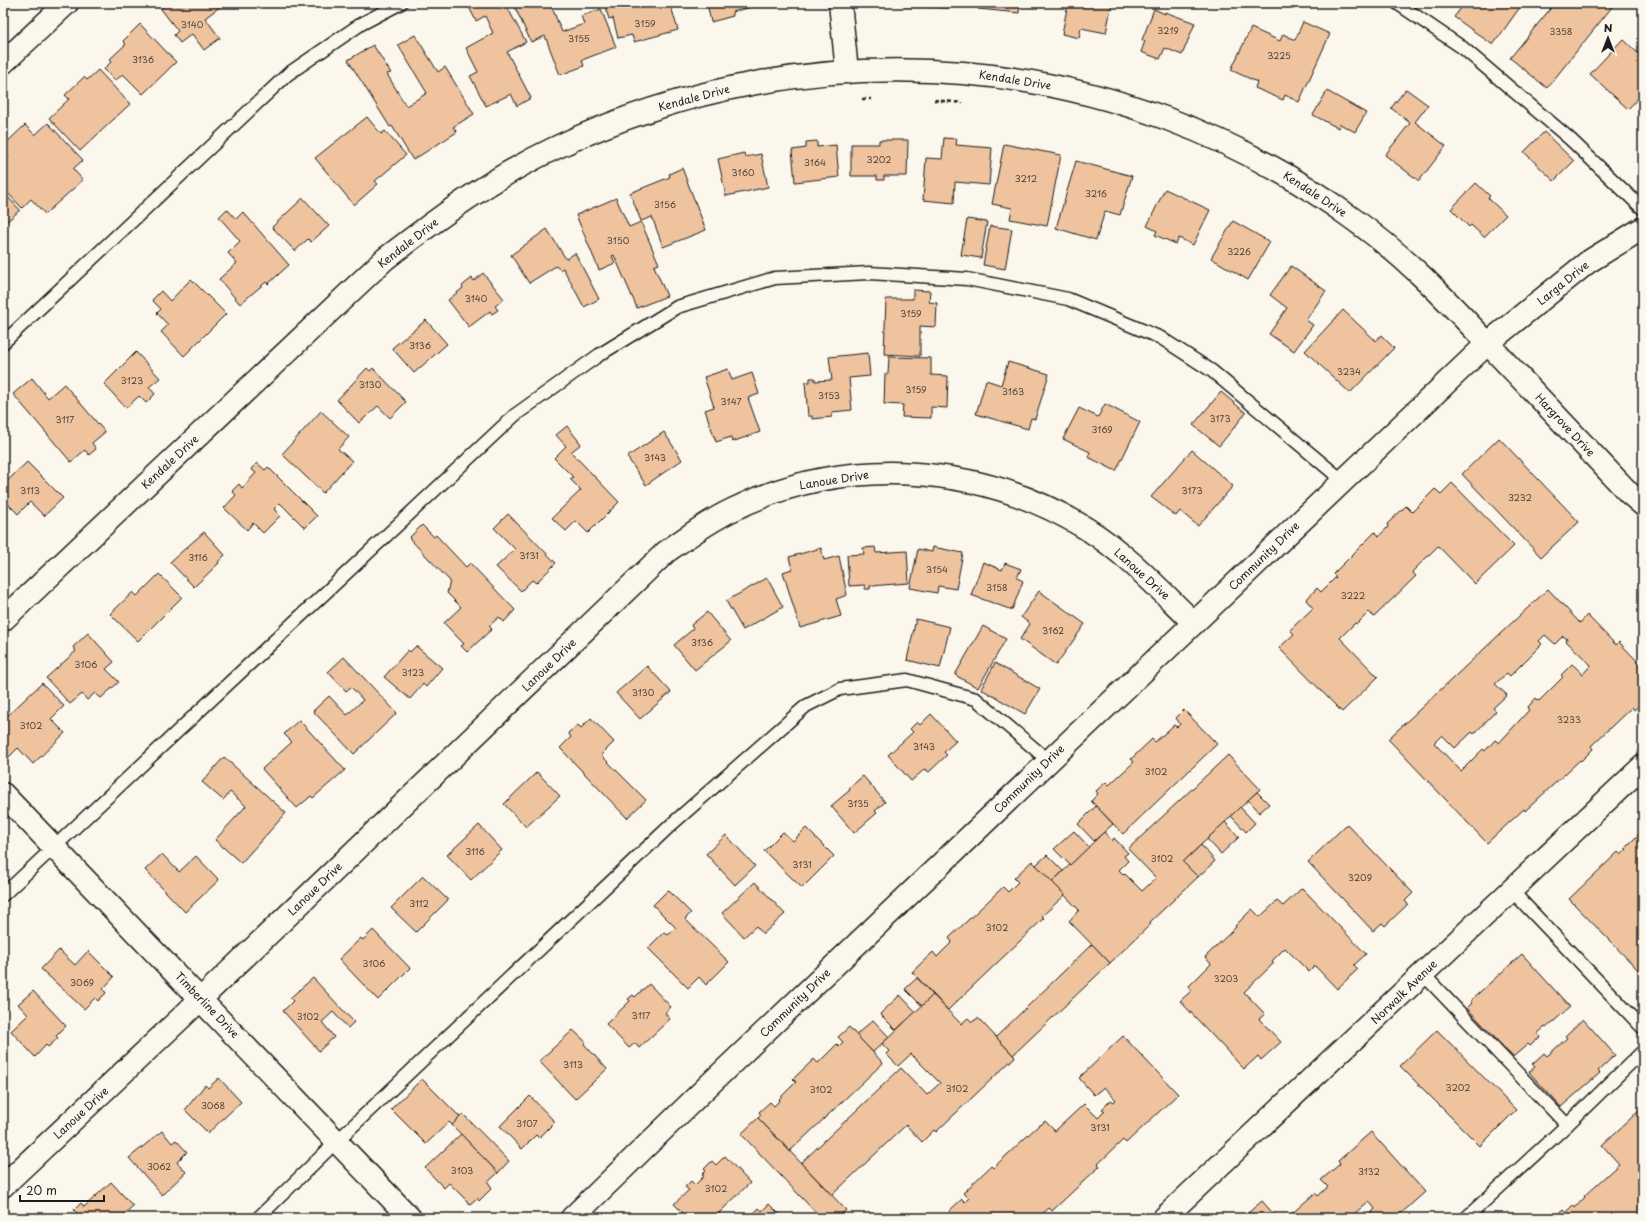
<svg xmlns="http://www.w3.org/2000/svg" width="1646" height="1221" viewBox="0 0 1646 1221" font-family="'Playpen Sans',sans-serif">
<rect width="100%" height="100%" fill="#fbf7ec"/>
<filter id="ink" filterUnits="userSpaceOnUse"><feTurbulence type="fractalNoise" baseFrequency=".025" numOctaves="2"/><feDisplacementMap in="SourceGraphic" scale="8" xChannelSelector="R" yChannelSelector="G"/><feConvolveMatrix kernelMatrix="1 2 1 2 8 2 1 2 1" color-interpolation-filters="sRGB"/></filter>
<g filter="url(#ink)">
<g fill="#eec39e" stroke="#1c1c1c" fill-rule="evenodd">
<polygon points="168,3 218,3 221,6 205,18 220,38 204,50 192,34 180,43 174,35 178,31 161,9"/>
<polygon points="467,3 505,3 526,42 507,52 531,98 517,106 511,94 486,106 470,76 478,72 466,48 493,33 485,16 476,21"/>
<polygon points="513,3 550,3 562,32 584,24 581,16 601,9 616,47 582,60 584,66 560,75 545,36 531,42"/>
<polygon points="604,3 670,3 678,30 634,42 632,35 618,38 613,18 609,19"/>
<polygon points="707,3 763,3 763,4 732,12 733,16 711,22"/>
<polygon points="903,3 948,3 948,8 903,6"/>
<polygon points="973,3 1020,3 1019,13 978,9 979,5 972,5"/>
<polygon points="1068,3 1112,3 1106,33 1081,28 1079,38 1062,34"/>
<polygon points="1465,3 1523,3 1493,45 1454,17"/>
<polygon points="1555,3 1607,3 1612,7 1547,88 1510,58"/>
<polygon points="1154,9 1165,14 1165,12 1195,23 1182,55 1165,48 1160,59 1141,52 1145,41 1142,40"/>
<polygon points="1303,22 1330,34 1299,102 1285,95 1283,100 1255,88 1257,82 1231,70 1251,28 1280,41 1283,34 1295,40"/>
<polygon points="140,24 176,62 143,94 123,74 115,81 104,69 112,61 110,59 126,44 123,41"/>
<polygon points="415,35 438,72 445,67 474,114 453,127 457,132 413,160 392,126 390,127 348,60 373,45 391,73 387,74 406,106 427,93 398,45"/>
<polygon points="1623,39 1643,58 1643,93 1628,109 1590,74"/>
<polygon points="98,70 130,104 80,151 49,118 69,99 65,95 84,77 87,80"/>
<polygon points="1406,89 1428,105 1415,122 1446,146 1419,181 1385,155 1410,123 1391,108"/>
<polygon points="1327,91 1366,113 1355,132 1340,124 1338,128 1313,115"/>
<polygon points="367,117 381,134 385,131 406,155 375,181 378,184 354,205 315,158"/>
<polygon points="48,123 83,160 73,169 83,180 45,214 31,199 22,208 3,188 3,161 9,156 3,150 3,146 25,125 35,135"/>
<polygon points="1544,132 1574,161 1554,181 1524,152"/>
<polygon points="944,138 957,139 956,145 992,148 989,185 955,182 954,203 923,200 926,158 942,159"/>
<polygon points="879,140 908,140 907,176 884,176 884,180 877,180 877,176 851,176 851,144 879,144"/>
<polygon points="817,141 817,147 836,145 839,177 795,182 792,150 806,148 806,142"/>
<polygon points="1004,144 1061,155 1047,226 1010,219 1012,208 992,204"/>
<polygon points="744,153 745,157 761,154 768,187 726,196 718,159"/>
<polygon points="1076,161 1132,176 1120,215 1105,211 1096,240 1056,228"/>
<polygon points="682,168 706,230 663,247 652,217 641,221 630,193 670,177 669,174"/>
<polygon points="1476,183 1490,196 1488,198 1506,215 1484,237 1471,225 1469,227 1451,209"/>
<polygon points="1165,189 1210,210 1193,245 1179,238 1176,244 1155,235 1157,231 1147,226"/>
<polygon points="3,192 20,210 3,225"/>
<polygon points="303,198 329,226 311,242 308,239 295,251 272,227"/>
<polygon points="616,198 629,227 641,222 659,264 654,266 667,296 637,308 614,255 612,256 615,263 599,270 576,215"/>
<polygon points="227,209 236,219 243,212 289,265 268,284 266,282 240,304 219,279 237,263 228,253 240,241 219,217"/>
<polygon points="967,219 987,222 981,258 961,255"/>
<polygon points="1233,221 1270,242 1248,280 1211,258"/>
<polygon points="990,226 1012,229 1005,269 983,265"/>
<polygon points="547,229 566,259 575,253 599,299 584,307 563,268 560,270 556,266 529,283 511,255"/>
<polygon points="1291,266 1326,291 1306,320 1313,325 1294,351 1269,334 1287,308 1270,295"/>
<polygon points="483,273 504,299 495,306 498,310 492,314 490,311 469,327 448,300 463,288 462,286 472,278 474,281"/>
<polygon points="191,279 226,314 184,356 161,332 168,325 157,313 161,309 152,300 161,291 170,301"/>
<polygon points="913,290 930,291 929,302 937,303 936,327 920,326 920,356 884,354 886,299 913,299"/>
<polygon points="1343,310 1376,341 1381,335 1394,348 1350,393 1305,351"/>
<polygon points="426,320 447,344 414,373 392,348"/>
<polygon points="136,352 160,378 149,387 155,394 146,403 139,396 126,408 104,384"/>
<polygon points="868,353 870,376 849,378 852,410 832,412 832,417 812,419 812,416 808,416 805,382 810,382 810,378 815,378 815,381 832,380 829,357"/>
<polygon points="889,357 931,358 931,375 948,376 947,408 931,407 931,418 902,417 903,405 884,404 885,374 888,374"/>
<polygon points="1008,362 1049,374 1035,419 1031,418 1028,429 976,414 986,380 1001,385"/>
<polygon points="367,368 370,371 373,368 406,402 390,418 378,406 359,423 337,400"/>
<polygon points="728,369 732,380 752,373 759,394 748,398 760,432 732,442 731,437 716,442 705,410 714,407 704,377"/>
<polygon points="32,378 48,398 64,384 105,432 92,443 96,449 89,455 85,450 71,462 13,394"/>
<polygon points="1221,392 1246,413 1219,446 1193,425"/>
<polygon points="1105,404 1140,422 1116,471 1088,457 1090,452 1063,439 1079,408 1098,417"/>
<polygon points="321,411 349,437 338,449 352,461 323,493 282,454"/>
<polygon points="567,426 581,444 571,452 619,502 588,533 576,521 566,531 552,518 581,490 570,479 573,477 554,458 566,446 556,435"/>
<polygon points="664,432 682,460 646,485 627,457"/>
<polygon points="1499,438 1579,522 1541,557 1462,474"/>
<polygon points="1192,450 1233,486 1198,526 1180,511 1176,516 1151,497"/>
<polygon points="27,462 63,498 44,516 30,502 18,514 3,499 3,485"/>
<polygon points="257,463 265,470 268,467 317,516 305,528 280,503 274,509 280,516 263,533 253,523 247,530 224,508 236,495 232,491 239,484 242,488 256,473 251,469"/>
<polygon points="1452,483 1514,546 1475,584 1438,546 1412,572 1416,576 1374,617 1369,612 1357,624 1355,623 1340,638 1378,677 1342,712 1279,648 1294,634 1290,630 1313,608 1306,600 1317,588 1321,592 1336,577 1333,574 1375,532 1379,536 1388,527 1387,524 1406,506 1412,512 1435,489 1441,494"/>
<polygon points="508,514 556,563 536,583 532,580 521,591 496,567 515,549 494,528"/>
<polygon points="422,525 434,537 436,535 466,567 470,563 515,610 504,622 499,617 489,626 492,629 467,652 461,646 464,644 444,623 461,607 447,593 450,581 409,538"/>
<polygon points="204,532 225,555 218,562 219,563 194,587 170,562"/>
<polygon points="875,547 876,553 907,551 909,583 870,586 870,589 865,589 865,585 849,586 847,555 864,554 863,548"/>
<polygon points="933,547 963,553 956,589 938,586 937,593 910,588 918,549 932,552"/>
<polygon points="821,548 824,560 839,556 847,595 836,599 841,616 800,628 783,572 792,569 789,557"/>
<polygon points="983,562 1002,570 1005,563 1021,569 1017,578 1023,581 1012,610 971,595"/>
<polygon points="159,574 182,597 138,641 110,614 133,592 137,596"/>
<polygon points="767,578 783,607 743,630 726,601"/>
<path d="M1548,589L1580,623L1587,615L1616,645L1619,642L1643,667V702L1634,710L1632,707L1591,746L1593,749L1581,761L1580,760L1525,811L1524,809L1487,843L1388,739ZM1545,635L1555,644L1563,636L1567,639L1566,641L1591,665L1583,674L1572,664L1561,675L1563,677L1539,701L1536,698L1527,708L1529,710L1499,743L1495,740L1485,751L1483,749L1461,771L1434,743L1442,735L1455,748L1472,732L1474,734L1496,711L1493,708L1507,695L1495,684L1507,673L1510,676L1542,644L1539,641Z"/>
<polygon points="1039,591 1085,624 1056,665 1020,639 1030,624 1021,617"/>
<polygon points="707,612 731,641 695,670 674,645 693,629 691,625"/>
<polygon points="916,619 950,627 940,668 907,660"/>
<polygon points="983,626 1006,639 978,688 955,675"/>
<polygon points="88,633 114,662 106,669 119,682 101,698 95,693 87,700 82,694 70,704 46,678 76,651 73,647"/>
<polygon points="416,646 442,668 426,687 423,684 410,699 384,677 408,650 410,652"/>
<polygon points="344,657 397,713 354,754 313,711 329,696 347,715 363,700 351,687 346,691 328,672"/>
<polygon points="995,663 1040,689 1025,714 981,689"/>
<polygon points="647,666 671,692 640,719 616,693"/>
<polygon points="42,683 64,706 51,719 65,733 33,764 18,748 9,757 3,751 3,720"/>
<polygon points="1184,710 1217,744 1123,834 1091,801 1098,794 1096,791 1106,782 1109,785 1134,762 1131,759 1152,739 1155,742 1174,725 1177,727 1180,724 1176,718"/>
<polygon points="931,714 956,741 944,752 947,755 929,772 925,769 911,781 888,755 913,732 910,729 917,722 920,725"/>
<polygon points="591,718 614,742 601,755 646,800 627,818 560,748 571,737 568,733 578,725 581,728"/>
<polygon points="299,720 345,770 313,798 311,796 297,808 262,769 292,742 284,734"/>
<polygon points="1228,755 1260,789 1183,862 1198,877 1150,922 1151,924 1110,963 1069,921 1079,910 1052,882 1104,832 1112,841 1114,838 1128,853 1124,856 1128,861 1119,870 1124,875 1125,874 1142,891 1156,878 1128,849"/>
<polygon points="224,757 286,813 241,863 215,840 246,806 230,792 223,800 202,782"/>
<polygon points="537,772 560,796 526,827 504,804"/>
<polygon points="863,776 885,802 875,811 877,813 854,833 831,806 850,790 849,788"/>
<polygon points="1257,792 1269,804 1259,813 1248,800"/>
<polygon points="1096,806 1113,824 1094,841 1078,824"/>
<polygon points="1240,807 1255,823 1246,832 1231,816"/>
<polygon points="1225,822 1239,837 1221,854 1207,839"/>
<polygon points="1347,824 1413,893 1405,901 1408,904 1385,926 1382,923 1373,931 1308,862"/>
<polygon points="479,825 502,850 471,880 447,855"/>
<polygon points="806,828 834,856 802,888 764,851 783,832 793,841"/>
<polygon points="1074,831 1089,847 1070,865 1054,849"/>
<polygon points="1642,831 1643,832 1643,975 1569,899 1618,852 1621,855 1627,849 1625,848"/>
<polygon points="726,835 755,866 735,885 706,854"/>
<polygon points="1201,845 1215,861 1198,877 1183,862"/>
<polygon points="162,854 179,872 196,856 219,880 185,912 145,870"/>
<polygon points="1047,855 1063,871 1052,882 1036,865"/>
<polygon points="1032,861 1065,895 1042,916 1044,918 948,1010 912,972 933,952 937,957 952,942 949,938 1003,887 1008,892 1018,882 1014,878"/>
<polygon points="423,876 448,900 416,932 391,908"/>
<polygon points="755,882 785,914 763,934 756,926 744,937 722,913"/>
<polygon points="1302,888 1366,954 1354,965 1358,969 1337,989 1315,966 1309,972 1285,948 1272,961 1274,963 1244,992 1265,1014 1259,1019 1281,1042 1261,1060 1258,1056 1244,1069 1180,1001 1191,991 1188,987 1211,964 1205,957 1236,927 1235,926 1252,909 1260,917 1277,901 1283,906"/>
<polygon points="668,890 691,913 685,919 729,962 706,985 699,977 688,988 648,948 664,932 668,935 676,928 653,905"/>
<polygon points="373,930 410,968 378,1000 339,959 361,938 363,940"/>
<polygon points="1092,944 1110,963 1013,1055 996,1037"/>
<polygon points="59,950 75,965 88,951 114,977 103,989 106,993 98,1001 95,998 84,1009 41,969"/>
<polygon points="1522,954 1570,1007 1546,1028 1545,1027 1537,1034 1540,1037 1530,1046 1528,1044 1513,1057 1467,1008 1472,1003 1470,1001"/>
<polygon points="313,978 354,1022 348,1028 333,1012 322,1022 334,1037 319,1051 283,1011 293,1001 290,998"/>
<polygon points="917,978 933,995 922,1006 905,989"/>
<polygon points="649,984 671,1007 665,1013 670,1019 639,1048 635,1043 629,1048 606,1024 630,1001 628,999 633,995 635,997"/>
<polygon points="33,991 66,1026 56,1036 58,1038 48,1047 46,1045 35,1057 11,1031 28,1015 18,1004"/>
<polygon points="900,995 916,1012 896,1030 880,1014"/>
<polygon points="933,995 961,1024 968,1018 972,1022 978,1018 1015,1057 936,1132 934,1130 922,1142 906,1125 832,1195 801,1163 901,1068 927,1095 940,1083 911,1054 898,1066 886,1054 889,1051 882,1044"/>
<polygon points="1583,1019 1615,1055 1598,1071 1600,1073 1561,1107 1529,1072 1535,1067 1532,1064 1544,1053 1547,1056 1567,1038 1565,1036"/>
<polygon points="873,1020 889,1037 873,1052 856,1035"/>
<polygon points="849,1027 883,1063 790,1151 758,1118 761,1115 759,1112 770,1102 774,1106 780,1100 779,1099 796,1082 793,1079 814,1059 818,1063 837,1044 839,1046 843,1042 838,1037"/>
<polygon points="573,1030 586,1042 584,1044 607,1069 575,1099 539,1061"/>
<polygon points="1437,1030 1516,1110 1480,1146 1400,1066"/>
<polygon points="1123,1036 1178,1094 1126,1143 1123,1140 1098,1164 1100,1166 1052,1211 1049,1208 1038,1218 956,1218 949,1211 962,1199 965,1202 969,1198 963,1193 991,1166 993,1168 1040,1124 1041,1125 1045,1121 1055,1131 1084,1104 1098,1118 1105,1111 1102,1109 1111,1100 1114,1102 1116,1100 1104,1087 1094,1095 1079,1078"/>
<polygon points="3,1075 8,1080 5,1082 7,1084 3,1088"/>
<polygon points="219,1078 241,1102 208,1133 185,1110 205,1085 208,1088"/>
<polygon points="422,1079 460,1117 452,1125 449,1122 426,1144 391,1109"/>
<polygon points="530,1096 555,1122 539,1138 536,1135 522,1149 500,1126"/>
<polygon points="1643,1107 1643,1218 1553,1218 1563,1209 1566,1212 1573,1205 1575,1208 1585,1197 1584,1196 1619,1164 1602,1145"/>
<polygon points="463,1114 509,1161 498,1173 452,1125"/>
<polygon points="758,1118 846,1210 837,1218 821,1218 741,1134"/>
<polygon points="162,1131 172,1143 176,1140 187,1152 177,1162 186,1172 162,1195 129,1158"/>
<polygon points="1371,1132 1425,1192 1396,1218 1370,1218 1368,1216 1375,1209 1369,1201 1355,1213 1359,1218 1289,1218 1288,1217 1315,1193 1318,1196 1328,1187 1321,1180 1340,1164 1338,1161"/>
<polygon points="461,1134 498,1173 488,1182 492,1188 479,1201 477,1198 470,1204 449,1183 444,1188 425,1168"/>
<polygon points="725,1156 750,1183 719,1213 723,1217 722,1218 688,1218 674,1204 689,1190 685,1187 691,1181 695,1185 704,1176 702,1175 706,1171 704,1169 712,1161 716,1165"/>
<polygon points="111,1182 133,1206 120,1218 82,1218 74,1210 81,1203 84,1207"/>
<polygon points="1262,1201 1277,1218 1242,1218"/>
<polygon points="769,1204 783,1218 749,1218 759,1208 762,1211"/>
</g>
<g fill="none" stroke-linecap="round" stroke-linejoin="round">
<defs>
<g id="lane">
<polyline points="1397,3 1463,48 1570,139 1643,209"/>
<polyline points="3,343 288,74 361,24 401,3"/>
<polyline points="1511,890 1643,1028"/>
<polyline points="3,895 515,415 599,355 677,307 775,278 869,273 967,279 1068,299 1161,338 1212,371 1343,481"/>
<polyline points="1423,974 1567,1125"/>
<polyline points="258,1218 337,1141 672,824 806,706 840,689 907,680 976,699 1049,761"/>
<polyline points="1466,1218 1567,1125 1643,1051"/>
</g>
<g id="street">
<polyline points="840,3 847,71"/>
<polyline points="3,63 67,3"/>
<path d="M3,620L385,259C438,218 492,178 553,149C814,24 1119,48 1353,219C1405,256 1447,300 1490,346C1537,395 1583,444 1629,493L1643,505"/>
<path d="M3,1186L182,1017L666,552C687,537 709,521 732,510C845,454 981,463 1087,529C1127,554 1160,590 1194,623"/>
<polyline points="1164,1218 1643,766"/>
</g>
<g id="secondary">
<polyline points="3,794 410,1218"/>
<polyline points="572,1218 710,1084 1488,343 1588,262 1643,228"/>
</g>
</defs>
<use href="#lane" stroke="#1c1c1c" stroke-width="15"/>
<use href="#street" stroke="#1c1c1c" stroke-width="25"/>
<use href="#secondary" stroke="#1c1c1c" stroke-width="25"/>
<g stroke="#1c1c1c" stroke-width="2.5" stroke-dasharray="4 3" stroke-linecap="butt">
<polyline points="862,99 871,99"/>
<polyline points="934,100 963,103"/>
</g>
<use href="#lane" stroke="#fbf7ec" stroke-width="12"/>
<use href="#street" stroke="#fbf7ec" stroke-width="22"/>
<use href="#secondary" stroke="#fbf7ec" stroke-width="22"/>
</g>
</g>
<g text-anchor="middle" stroke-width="3.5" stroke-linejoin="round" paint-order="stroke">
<g font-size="9" fill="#50463c">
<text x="645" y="27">3159</text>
<text x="192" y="28">3140</text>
<text x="1168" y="34">3219</text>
<text x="1561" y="35">3358</text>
<text x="579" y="42">3155</text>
<text x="1279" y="59">3225</text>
<text x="143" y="63">3136</text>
<text x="879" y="163">3202</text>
<text x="815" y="166">3164</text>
<text x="743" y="176">3160</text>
<text x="1026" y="182">3212</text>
<text x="1096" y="197">3216</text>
<text x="665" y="208">3156</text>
<text x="618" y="244">3150</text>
<text x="1239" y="255">3226</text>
<text x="476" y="302">3140</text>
<text x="911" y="317">3159</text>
<text x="420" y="349">3136</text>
<text x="1349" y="375">3234</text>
<text x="132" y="384">3123</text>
<text x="370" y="388">3130</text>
<text x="916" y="393">3159</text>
<text x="1013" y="395">3163</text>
<text x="829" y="399">3153</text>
<text x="731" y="405">3147</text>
<text x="1220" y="422">3173</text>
<text x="65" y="423">3117</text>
<text x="1102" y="433">3169</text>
<text x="655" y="461">3143</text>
<text x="30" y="494">3113</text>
<text x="1192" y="494">3173</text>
<text x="1520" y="501">3232</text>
<text x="529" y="559">3131</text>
<text x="198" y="561">3116</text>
<text x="937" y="573">3154</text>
<text x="997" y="591">3158</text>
<text x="1353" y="599">3222</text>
<text x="1053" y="634">3162</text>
<text x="702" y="646">3136</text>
<text x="86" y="668">3106</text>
<text x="413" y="676">3123</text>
<text x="643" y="696">3130</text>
<text x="1569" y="723">3233</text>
<text x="31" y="729">3102</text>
<text x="924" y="750">3143</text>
<text x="1156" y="775">3102</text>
<text x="858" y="807">3135</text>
<text x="475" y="855">3116</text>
<text x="1162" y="862">3102</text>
<text x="802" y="868">3131</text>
<text x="1360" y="881">3209</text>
<text x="419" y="907">3112</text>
<text x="997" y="931">3102</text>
<text x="374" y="967">3106</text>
<text x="1226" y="982">3203</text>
<text x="82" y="986">3069</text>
<text x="641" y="1019">3117</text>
<text x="308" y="1020">3102</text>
<text x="573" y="1068">3113</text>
<text x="1458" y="1091">3202</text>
<text x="957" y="1092">3102</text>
<text x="821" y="1093">3102</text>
<text x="213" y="1109">3068</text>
<text x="527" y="1127">3107</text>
<text x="1100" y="1131">3131</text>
<text x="159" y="1170">3062</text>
<text x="462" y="1174">3103</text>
<text x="1369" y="1175">3132</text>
<text x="716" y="1192">3102</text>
</g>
<g font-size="11" fill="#1c1c1c" stroke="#fbf7ec">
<text transform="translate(1015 80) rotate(9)" y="4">Kendale Drive</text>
<text transform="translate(694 98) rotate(-15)" y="4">Kendale Drive</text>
<text transform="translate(1315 194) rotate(33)" y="4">Kendale Drive</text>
<text transform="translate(408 243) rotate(-38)" y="4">Kendale Drive</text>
<text transform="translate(1563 283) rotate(-39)" y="4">Larga Drive</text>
<text transform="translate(1565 425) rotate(47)" y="4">Hargrove Drive</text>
<text transform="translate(170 462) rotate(-43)" y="4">Kendale Drive</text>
<text transform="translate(834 480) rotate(-9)" y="4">Lanoue Drive</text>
<text transform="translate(1264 556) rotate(-44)" y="4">Community Drive</text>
<text transform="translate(1142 574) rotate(42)" y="4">Lanoue Drive</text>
<text transform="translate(549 665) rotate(-44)" y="4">Lanoue Drive</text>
<text transform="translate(1029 779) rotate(-44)" y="4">Community Drive</text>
<text transform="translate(315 889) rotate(-44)" y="4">Lanoue Drive</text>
<text transform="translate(1404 992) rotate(-44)" y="4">Norwalk Avenue</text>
<text transform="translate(795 1003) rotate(-44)" y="4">Community Drive</text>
<text transform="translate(207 1005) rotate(46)" y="4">Timberline Drive</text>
<text transform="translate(81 1113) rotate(-43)" y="4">Lanoue Drive</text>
</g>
</g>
<rect width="1646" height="1221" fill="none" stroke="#fbf7ec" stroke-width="16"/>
<rect x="8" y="8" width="1630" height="1205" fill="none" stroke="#1c1c1c" stroke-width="1.5" filter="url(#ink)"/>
<g transform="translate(1608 38)" stroke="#fbf7ec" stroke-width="3" paint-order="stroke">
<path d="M0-3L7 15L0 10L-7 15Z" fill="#1c1c1c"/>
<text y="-6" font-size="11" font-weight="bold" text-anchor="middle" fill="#1c1c1c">N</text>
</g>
<path d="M20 1195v6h84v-6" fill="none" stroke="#1c1c1c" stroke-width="2"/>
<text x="26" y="1195" font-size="12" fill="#1c1c1c" stroke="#fbf7ec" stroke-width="3" paint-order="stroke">20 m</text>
</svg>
